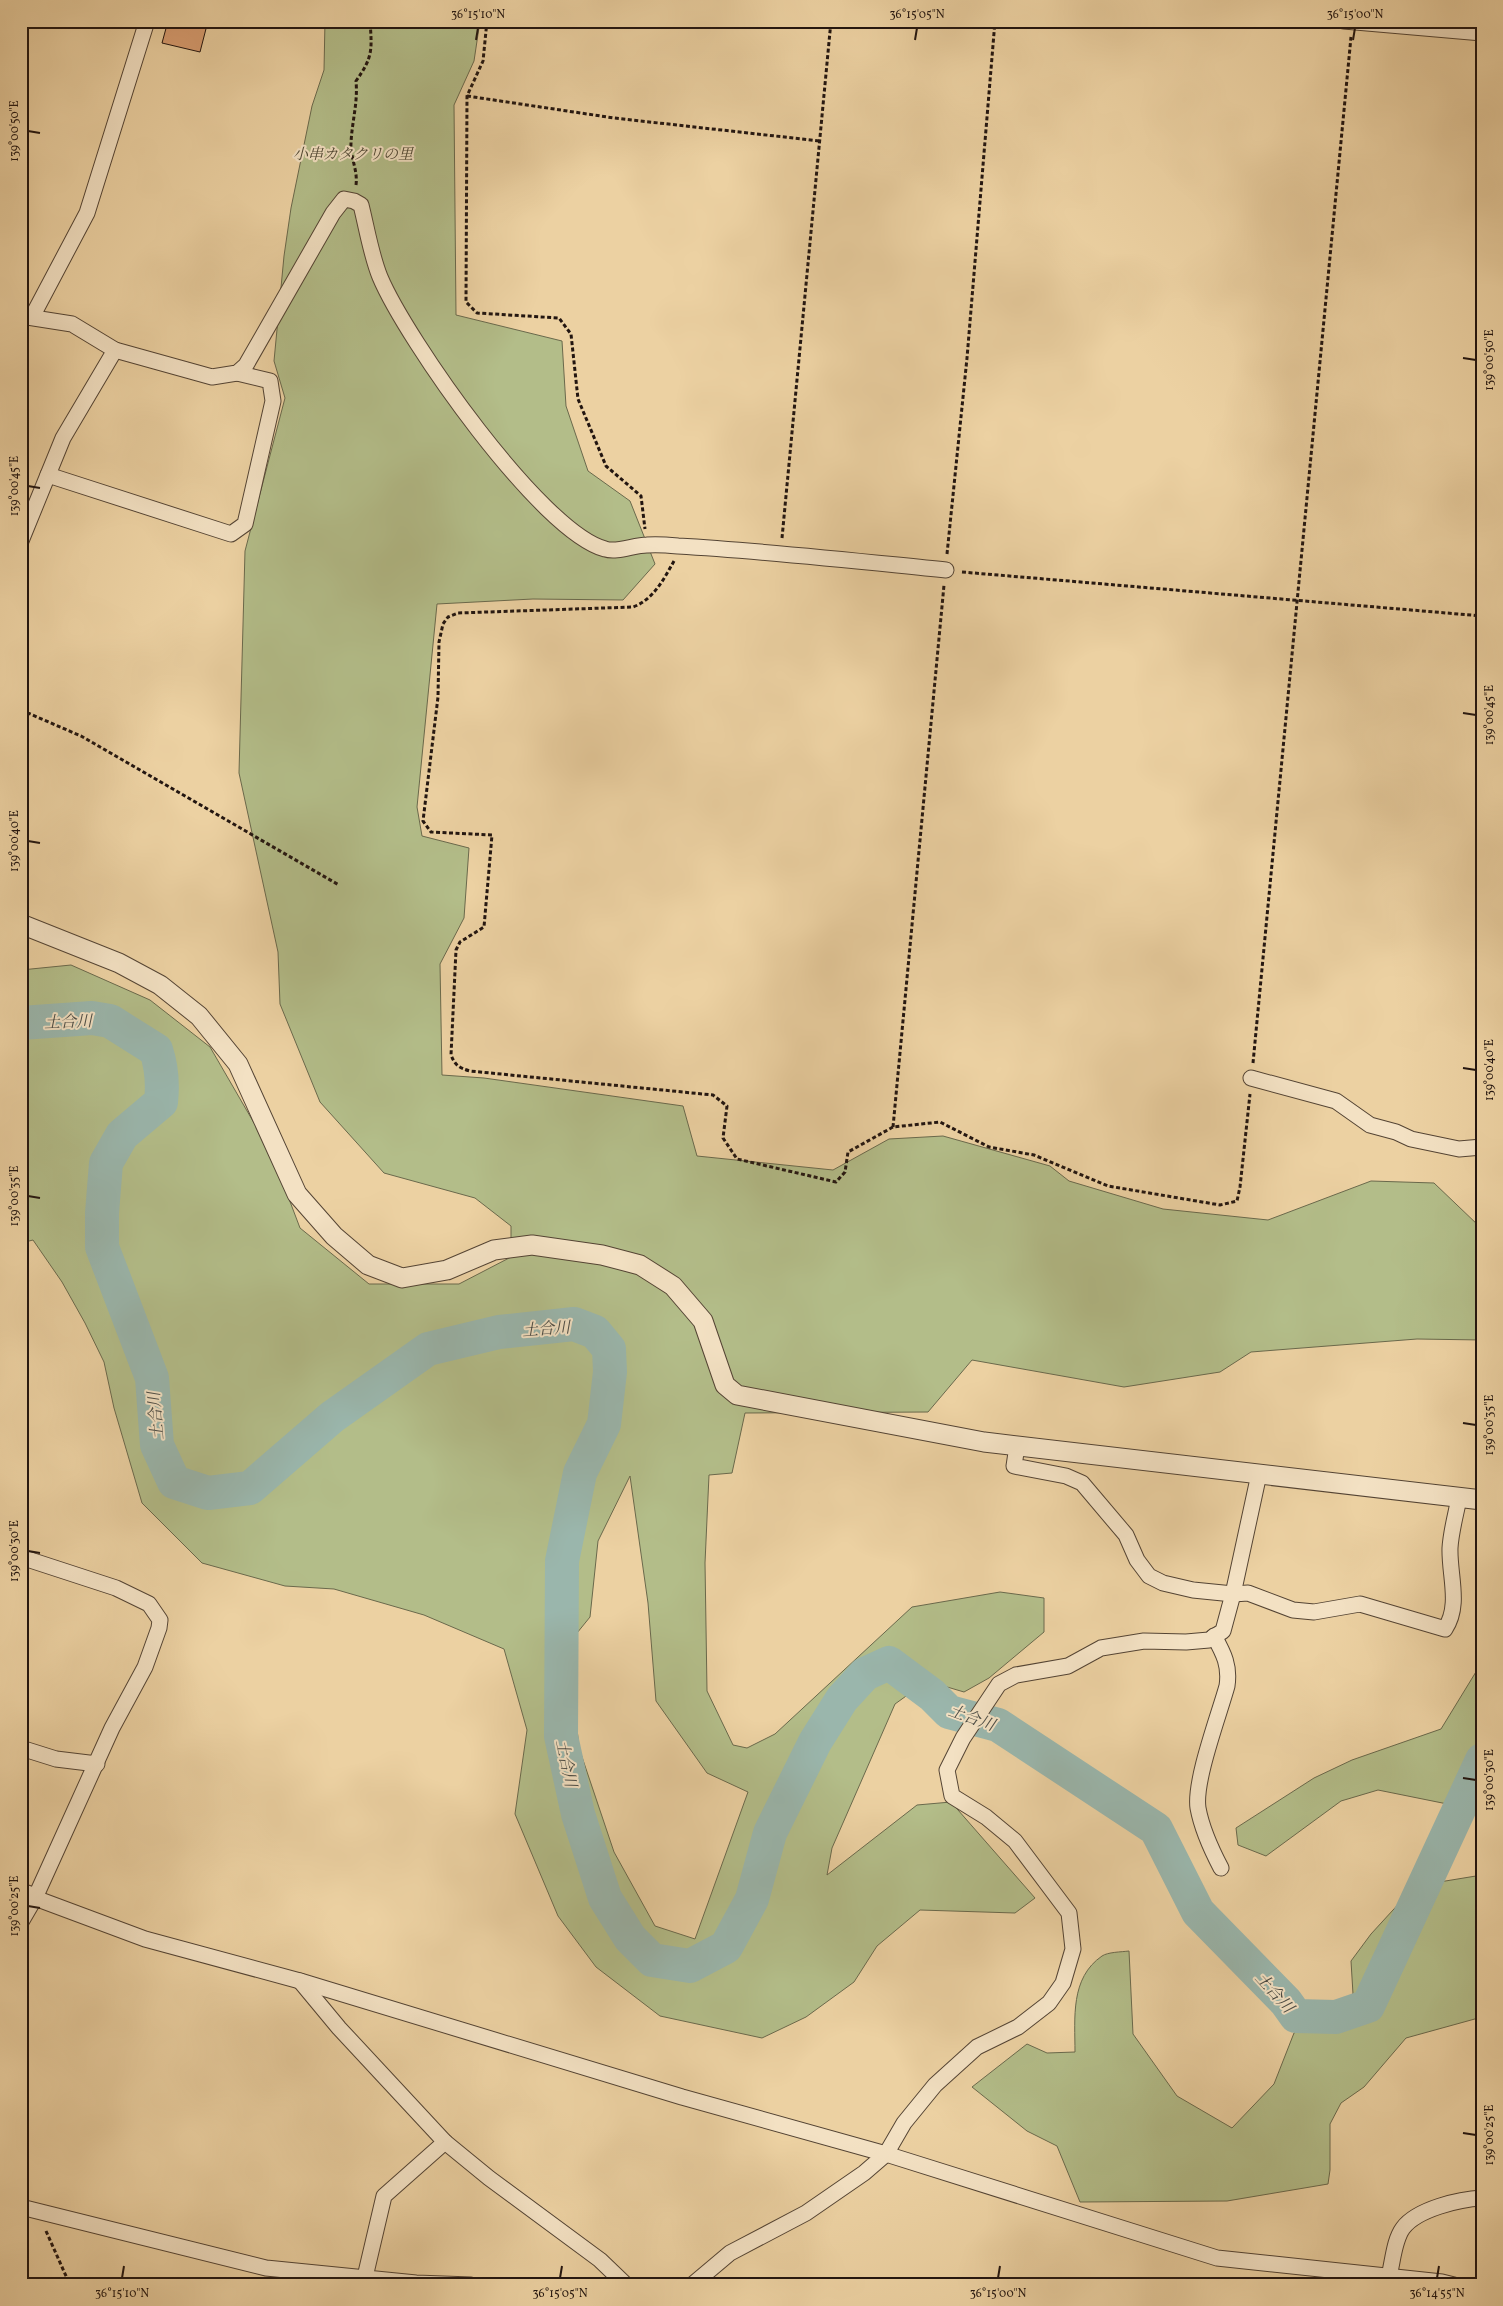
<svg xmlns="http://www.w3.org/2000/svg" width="1503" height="2306" viewBox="0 0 1503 2306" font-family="Vollkorn,'Noto Serif JP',serif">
<rect width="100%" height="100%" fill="#ecd1a2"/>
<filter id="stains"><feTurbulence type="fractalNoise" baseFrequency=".004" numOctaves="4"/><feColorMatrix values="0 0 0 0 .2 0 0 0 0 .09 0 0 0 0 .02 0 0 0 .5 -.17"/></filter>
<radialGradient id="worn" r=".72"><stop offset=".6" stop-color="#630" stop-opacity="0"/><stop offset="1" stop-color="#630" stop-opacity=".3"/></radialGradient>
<g fill="#b3bd89" stroke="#6a694c" fill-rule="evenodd">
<path d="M325,21H480L474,61L454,105L456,315L562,341L566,406L588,471L630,501L655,564L623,600L533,599L437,604L417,807L422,836L469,848L464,918L440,964L442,1075L484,1078L683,1106L697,1156L833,1170L889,1139L943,1136L1050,1166L1069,1181L1163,1209L1268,1220L1371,1181L1434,1183L1479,1226H1482V1340L1417,1339L1251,1352L1220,1372L1124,1387L972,1360L928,1412L745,1413L732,1473L709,1475L705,1563L707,1691L733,1745L747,1748L775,1734L912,1607L1000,1592L1044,1598V1632L989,1678L964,1692L927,1681L895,1704L832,1848L827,1875L917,1805L951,1802L1035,1898L1015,1913L920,1910L877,1946L854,1982L806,2017L762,2038L660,2016L596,1967L558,1916L515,1814L527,1730L504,1649L424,1615L334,1589L285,1586L202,1563L142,1503L114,1408L104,1362L85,1323L62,1282L33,1240L21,1243V970L71,965L150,1000L210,1047L272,1154L300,1228L369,1284H459L511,1257V1226L475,1198L384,1173L320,1102L280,1004L278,952L239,773L245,551L285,398L274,361L284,256L291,208L312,106L324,70ZM630,1476L648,1603L656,1701L707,1773L748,1792L695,1939L655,1926L614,1852L579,1748L572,1680L577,1633L590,1617L598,1541Z"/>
<polygon points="1482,1662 1482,1811 1378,1790 1341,1801 1266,1856 1238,1845 1236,1828 1314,1778 1352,1760 1441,1729"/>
<path d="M1482,1875V2017L1406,2038L1364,2087L1341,2103L1330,2124V2170L1328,2184L1227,2201L1080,2202L1057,2146L1027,2131L972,2087L1027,2044L1047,2053L1075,2052C1075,2018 1070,1978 1102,1956C1108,1952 1121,1952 1129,1951L1133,2034L1177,2096L1232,2128L1274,2084L1294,2033L1353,1994L1351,1961L1371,1934L1415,1886Z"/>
</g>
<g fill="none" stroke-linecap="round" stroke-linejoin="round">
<path stroke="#9ab6ac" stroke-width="34" d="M21,1023L92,1018L110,1021L156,1050C162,1068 163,1084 161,1102L122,1135L106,1163L102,1213V1247L152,1378L157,1445L174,1482L208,1493L250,1488L332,1417L428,1349L499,1332L574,1324L595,1332L609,1349L610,1372L604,1424L580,1473L562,1561L561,1736L578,1814L605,1898L630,1938L652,1960L690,1966L726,1947L752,1899L770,1833L815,1742L842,1699L865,1674L889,1663L932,1695L949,1712L998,1725L1156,1829L1198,1912L1286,2002L1296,2016L1336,2017L1368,2006L1482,1760"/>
</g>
<polygon fill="#d99e72" stroke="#221510" points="168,21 208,21 200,52 162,43"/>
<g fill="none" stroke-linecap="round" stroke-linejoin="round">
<defs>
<g id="minor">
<polyline points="1344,21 1482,33"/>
<path d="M21,316L72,324L115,350L212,377L237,373L246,365L333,213L344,199L354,201L361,205C367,229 371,255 380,277C406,339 541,532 605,549C617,553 634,545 647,545C657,544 668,545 678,546C767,551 856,561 946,570"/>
<polyline points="32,317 87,213 147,21"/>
<polyline points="48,475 231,534 245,524 273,401 270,381 237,373"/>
<polyline points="21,541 63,438 115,350"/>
<polyline points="1251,1078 1336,1101 1370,1125 1396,1132 1411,1139 1459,1149 1482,1147"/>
<path d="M1017,1446L1014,1466L1066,1476L1082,1483L1126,1535L1137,1560L1149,1576L1163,1583L1193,1590L1233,1594L1248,1593L1293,1610L1314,1612L1360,1604L1445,1629C1461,1605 1449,1575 1450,1548C1451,1531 1456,1514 1459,1498"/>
<polyline points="21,1557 116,1588 149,1604 160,1620 159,1628 145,1667 112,1728 35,1898 21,1922"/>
<path d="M1214,1636C1224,1654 1230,1666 1227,1686C1219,1715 1194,1781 1198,1808C1202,1830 1211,1849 1221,1868"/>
<polyline points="21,1748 56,1759 97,1764"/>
<polyline points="35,1898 145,1939 300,1981 682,2097 886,2154 1217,2258 1442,2282 1454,2285"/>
<polyline points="300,1981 339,2028 445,2142 489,2178 600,2260 626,2285"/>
<polyline points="21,2207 266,2268 416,2283 471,2285"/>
<path d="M1389,2276C1393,2261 1394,2240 1403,2228C1417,2209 1460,2199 1482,2198"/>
<polyline points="365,2277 384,2196 445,2142"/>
<polyline points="692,2285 730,2253 806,2213 864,2173 886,2154 904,2123 935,2085 977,2047 1018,2027 1049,2003 1063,1983 1073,1949 1069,1913 1015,1841 986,1817 952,1796 947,1770 963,1738 999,1684 1016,1675 1068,1666 1101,1648 1144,1641 1186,1642 1209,1640 1223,1631 1233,1594 1259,1474"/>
</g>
<g id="tertiary">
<polyline points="21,924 119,963 160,985 199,1016 238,1064 297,1194 334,1236 368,1265 402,1278 447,1270 494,1250 532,1245 602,1255 640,1265 673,1286 703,1321 725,1385 737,1395 984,1442 1482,1500"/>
<polyline points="21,1893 35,1898"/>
</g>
</defs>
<use href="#minor" stroke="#544434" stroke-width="17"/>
<use href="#tertiary" stroke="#544434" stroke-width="21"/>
<g stroke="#221510" stroke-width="3" stroke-dasharray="4 2.5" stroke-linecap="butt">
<polyline points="487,21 483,61 467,96 466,302 477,313 559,318 571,334 578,399 606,466 641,496 645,529"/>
<polyline points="467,96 614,118 820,141"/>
<path d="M356,185C358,170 350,157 351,143C352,121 358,103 356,81C373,57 372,50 370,21"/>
<polyline points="782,538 831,21"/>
<polyline points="947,554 967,358 995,21"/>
<path d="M674,561C664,579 653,600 633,607L458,613L448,617L443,624L439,642L438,697L423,821L431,832L492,835L484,927L460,942L456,950L451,1055C455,1065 459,1068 470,1071L713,1095L727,1106L723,1138L737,1159L836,1182L845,1172L848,1152L893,1127L940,1122L989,1147L1034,1155L1108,1186L1220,1205L1237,1201L1240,1187L1250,1094"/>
<polyline points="962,572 1482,616"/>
<polyline points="21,710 81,736 339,885"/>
<polyline points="1253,1063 1351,37"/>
<polyline points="893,1127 944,585"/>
<polyline points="46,2231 70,2285"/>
</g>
<use href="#minor" stroke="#f3e1c3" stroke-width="15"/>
<use href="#tertiary" stroke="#f3e1c3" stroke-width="19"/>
</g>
<path fill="none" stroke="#221510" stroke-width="2" d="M476,40L478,28M915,40L917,28M1353,40L1355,28M28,131L40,133M1463,358L1476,360M28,486L40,488M1463,713L1476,715M28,841L40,843M1463,1068L1476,1070M28,1196L40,1198M1463,1423L1476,1425M28,1551L40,1553M1463,1778L1476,1780M28,1906L40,1908M1463,2133L1476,2135M122,2278L124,2266M560,2278L562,2266M998,2278L1000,2266M1437,2278L1439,2266"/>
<g text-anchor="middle" stroke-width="4" stroke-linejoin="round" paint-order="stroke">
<g font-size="15" font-style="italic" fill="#4e4734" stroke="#f3e1c3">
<text x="353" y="159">小串カタクリの里</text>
</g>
<g font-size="16" font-style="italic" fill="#4c4d47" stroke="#f3e1c3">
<text transform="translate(68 1021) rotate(-2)" y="6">土合川</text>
<text transform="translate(546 1328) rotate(-4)" y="6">土合川</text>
<text transform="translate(155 1416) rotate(-95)" y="6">土合川</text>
<text transform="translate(972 1717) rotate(20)" y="6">土合川</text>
<text transform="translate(567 1763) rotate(78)" y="6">土合川</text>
<text transform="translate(1275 1992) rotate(48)" y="6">土合川</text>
</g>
</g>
<rect width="1503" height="2306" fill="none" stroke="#ecd1a2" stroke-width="55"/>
<rect x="28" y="28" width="1448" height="2250" fill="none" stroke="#221510" stroke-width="2"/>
<g font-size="12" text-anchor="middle" fill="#221510">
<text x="478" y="18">36°15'10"N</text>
<text x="917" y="18">36°15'05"N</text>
<text x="1355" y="18">36°15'00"N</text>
<text transform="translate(14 131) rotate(-90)" y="4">139°00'50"E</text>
<text transform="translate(1489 360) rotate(-90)" y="4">139°00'50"E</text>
<text transform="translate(14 486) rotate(-90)" y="4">139°00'45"E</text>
<text transform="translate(1489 715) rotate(-90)" y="4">139°00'45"E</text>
<text transform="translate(14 841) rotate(-90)" y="4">139°00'40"E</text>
<text transform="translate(1489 1070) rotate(-90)" y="4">139°00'40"E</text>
<text transform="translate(14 1196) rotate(-90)" y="4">139°00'35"E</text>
<text transform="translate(1489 1425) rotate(-90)" y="4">139°00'35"E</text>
<text transform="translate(14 1551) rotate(-90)" y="4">139°00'30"E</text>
<text transform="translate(1489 1780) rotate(-90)" y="4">139°00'30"E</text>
<text transform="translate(14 1906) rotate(-90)" y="4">139°00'25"E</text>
<text transform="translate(1489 2135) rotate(-90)" y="4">139°00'25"E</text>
<text x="122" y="2297">36°15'10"N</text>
<text x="560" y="2297">36°15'05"N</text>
<text x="998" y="2297">36°15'00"N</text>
<text x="1437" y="2297">36°14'55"N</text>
</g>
<rect width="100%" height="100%" filter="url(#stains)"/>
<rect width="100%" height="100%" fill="url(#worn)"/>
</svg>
